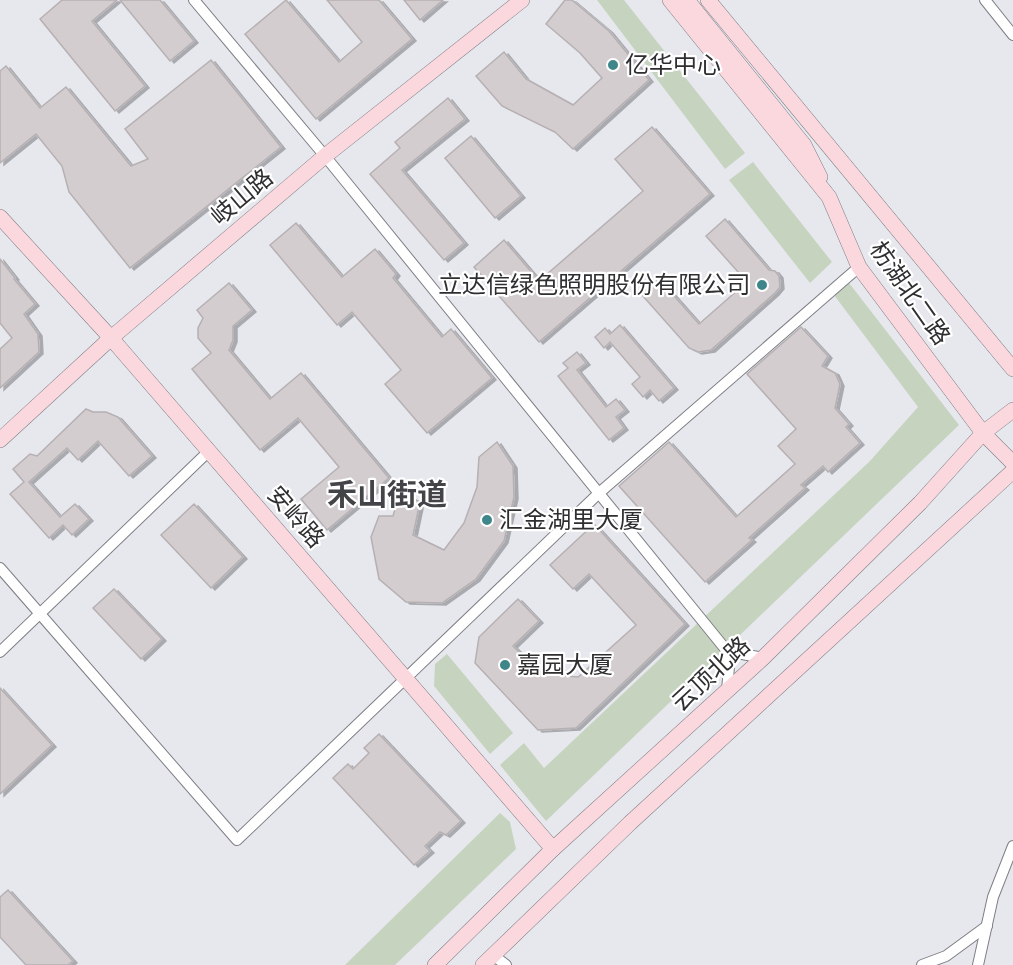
<svg xmlns="http://www.w3.org/2000/svg" width="1013" height="965" viewBox="0 0 1013 965" font-family="Jost,'Noto Sans SC',sans-serif">
<defs>
<filter id="shadow"><feDropShadow dx="4" dy="2" stdDeviation="0" flood-color="#0004"/></filter>
</defs>
<rect width="100%" height="100%" fill="#e7e8ee"/>
<g fill="#c6d4bf">
<polygon points="597,0 624,0 745,153 725,169"/>
<polygon points="753,162 832,262 810,283 729,180"/>
<polygon points="846,279 959,425 546,821 500,765 524,743 544,768 870,461 918,407 831,291"/>
<polygon points="447,654 513,733 490,754 434,686 435,664"/>
<polygon points="500,813 510,822 516,849 395,965 345,965"/>
</g>
<g fill="#d3cdcf" stroke="#b6b0b2" stroke-width="1.5" filter="url(#shadow)">
<polygon points="62,0 117,0 92,21 145,86 115,111 40,19"/>
<polygon points="120,0 160,0 194,41 170,61"/>
<polygon points="286,0 339,62 362,42 327,0 379,0 412,39 316,119 245,34"/>
<polygon points="404,0 443,0 420,20"/>
<polygon points="565,0 572,0 609,31 649,80 573,149 555,132 502,106 476,76 504,52 526,79 573,105 602,78 580,53 546,24"/>
<polygon points="211,60 281,147 130,268 69,192 62,166 36,134 0,163 0,71 6,66 40,108 66,87 131,166 148,159 125,129"/>
<polygon points="448,98 465,119 402,170 464,243 444,260 370,174 400,148 395,142"/>
<polygon points="652,127 710,194 539,342 474,267 504,240 539,281 643,191 615,159"/>
<polygon points="471,136 521,196 495,218 445,158"/>
<polygon points="725,219 769,270 775,271 779,276 780,287 775,293 711,350 698,352 689,348 642,295 659,279 699,324 747,282 706,236"/>
<polygon points="296,223 342,277 375,249 396,274 393,278 442,337 451,329 492,378 427,433 385,384 401,370 352,312 337,325 270,245"/>
<polygon points="0,259 15,278 14,279 35,304 24,314 38,334 39,352 0,388 0,349 12,338 0,323"/>
<polygon points="229,283 252,310 233,326 233,340 229,350 270,399 301,373 389,478 327,530 301,499 339,467 298,418 260,450 192,369 211,353 198,338 198,328 203,318 197,310"/>
<polygon points="620,325 674,388 659,401 650,390 643,397 632,384 640,377 610,342 604,348 595,337 605,328 610,334"/>
<polygon points="801,327 828,356 822,366 835,373 840,384 835,408 849,424 846,427 860,443 828,472 823,466 801,485 805,488 749,538 752,540 705,582 619,486 669,442 736,517 795,464 778,446 796,429 747,374"/>
<polygon points="577,352 586,363 577,370 606,407 616,399 625,410 616,417 624,428 609,440 558,376 568,368 563,363"/>
<polygon points="86,409 93,412 106,412 118,417 152,456 129,476 98,441 78,460 67,448 29,482 60,517 75,504 89,519 72,535 63,525 49,538 10,494 24,482 13,469 30,454 37,456"/>
<polygon points="497,442 513,466 514,497 504,541 476,579 442,603 406,602 379,579 371,537 379,516 393,516 398,499 406,495 420,502 413,535 444,550 464,523 477,487 479,457"/>
<polygon points="194,504 243,557 211,588 161,535"/>
<polygon points="594,524 685,624 576,728 538,730 475,663 479,637 518,599 539,621 513,646 541,674 578,677 636,625 589,574 573,589 550,565"/>
<polygon points="114,589 162,639 141,659 93,608"/>
<polygon points="0,688 52,745 0,794"/>
<polygon points="379,734 461,821 446,835 440,832 425,846 430,851 414,865 333,778 348,764 353,769 369,753 364,748"/>
<polygon points="8,890 73,961 68,965 26,965 0,937 0,897"/>
</g>
<g fill="none" stroke-linecap="round" stroke-linejoin="round">
<defs>
<g id="minor">
<polyline points="194,0 325,156 727,651 729,666 727,691"/>
<polyline points="985,0 1013,35"/>
<polyline points="0,568 237,840 599,493 859,267"/>
<polyline points="727,651 763,658"/>
<polyline points="0,652 209,451"/>
<polyline points="493,955 506,965"/>
<polyline points="922,965 946,956 987,926"/>
<polyline points="978,965 993,897 1013,846"/>
</g>
<g id="secondary">
<polyline points="670,0 829,197 859,267 983,433 1013,463"/>
<polyline points="687,0 804,145 820,177"/>
<polyline points="708,0 1013,369"/>
<polyline points="0,217 111,338 553,849"/>
<polyline points="0,440 111,338 325,156 522,0"/>
<polyline points="435,965 553,849 763,658 920,503 983,433 1013,410"/>
<polyline points="483,965 630,823 1013,471"/>
</g>
</defs>
<use href="#minor" stroke="#7d7f84" stroke-width="12"/>
<use href="#secondary" stroke="#7d7f84" stroke-width="16"/>
<use href="#minor" stroke="#fff" stroke-width="10"/>
<use href="#secondary" stroke="#fbd8de" stroke-width="15"/>
</g>
<g fill="#3e868a" stroke="#fff" stroke-width="2">
<circle cx="613" cy="65" r="6"/>
<circle cx="762" cy="285" r="6"/>
<circle cx="487" cy="520" r="6"/>
<circle cx="505" cy="665" r="6"/>
</g>
<g text-anchor="middle" stroke-width="4.5" stroke-linejoin="round" paint-order="stroke">
<g font-size="24" fill="#2f2f31" stroke="#fff" text-anchor="start">
<text x="625" y="73">亿华中心</text>
<text x="750" y="293" text-anchor="end">立达信绿色照明股份有限公司</text>
<text x="499" y="528">汇金湖里大厦</text>
<text x="517" y="673">嘉园大厦</text>
</g>
<g font-size="24" fill="#2f2f31" stroke="#fff">
<text transform="translate(242 197) rotate(-40)" y="8">岐山路</text>
<text transform="translate(910 293) rotate(55)" y="8">枋湖北二路</text>
<text transform="translate(296 517) rotate(49)" y="8">安岭路</text>
<text transform="translate(711 674) rotate(-43)" y="8">云顶北路</text>
</g>
<g font-size="30" font-weight="bold" fill="#434448" stroke="#fff">
<text x="387" y="505">禾山街道</text>
</g>
</g>
</svg>
